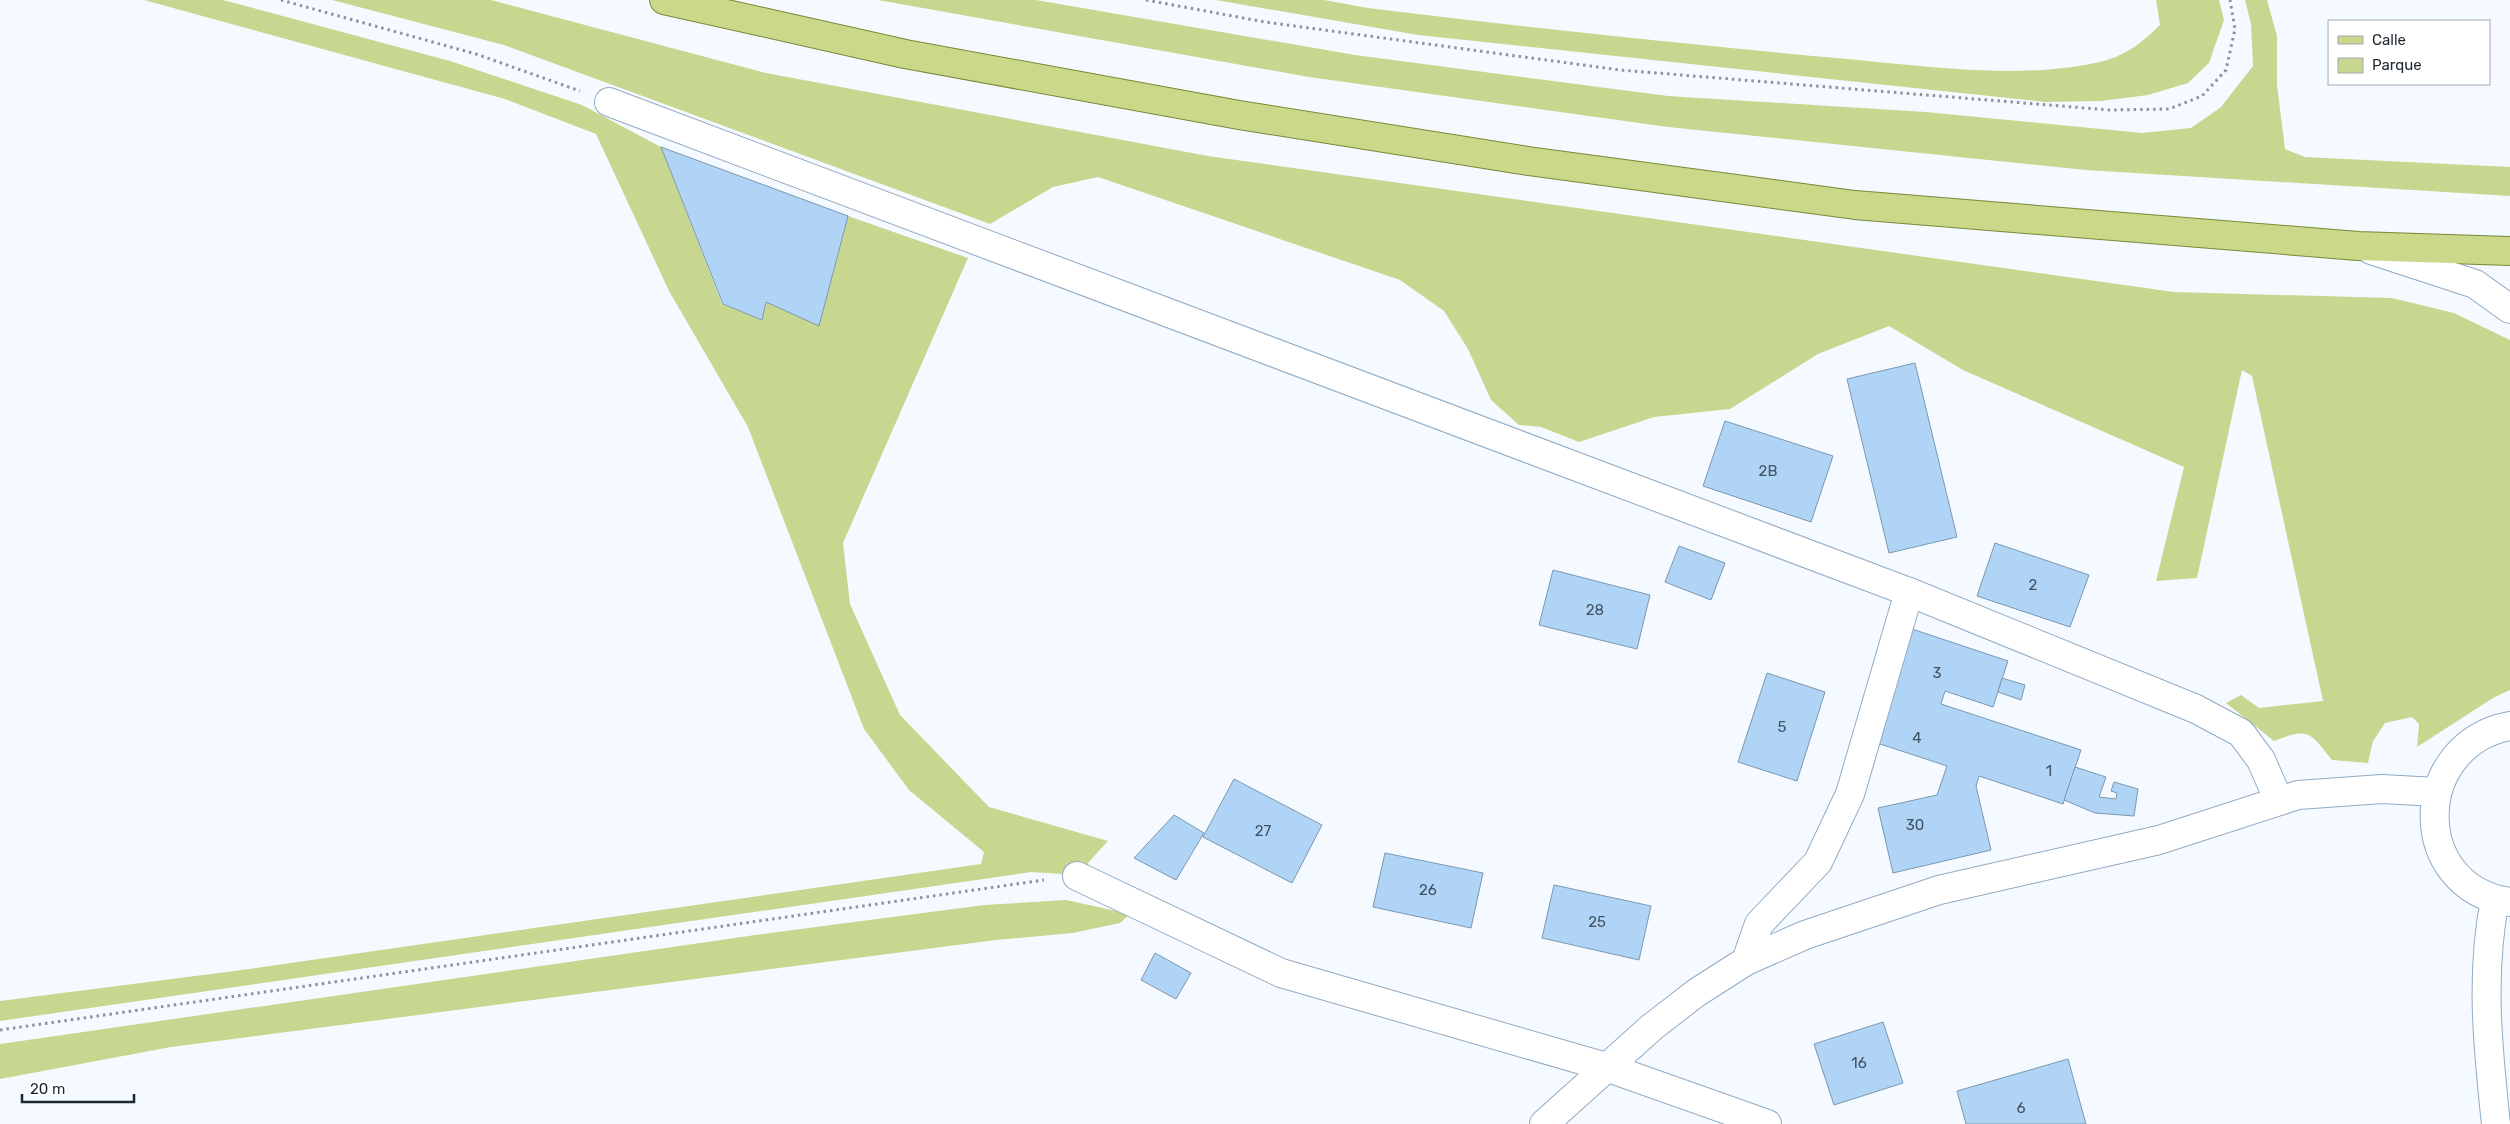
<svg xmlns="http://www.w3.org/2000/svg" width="2510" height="1124" viewBox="0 0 2510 1124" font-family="Rubik,sans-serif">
<rect width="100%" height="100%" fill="#f4faff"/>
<g fill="#c7d790">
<polygon points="144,0 223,0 450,61 582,105 661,147 722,304 761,320 766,302 819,325 848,216 968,258 843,543 850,604 900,715 989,807 1108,841 1088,863 1094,876 1031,872 0,1021 0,1001 242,970 981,864 984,852 909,790 864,729 748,427 669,291 596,134 505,99"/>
<path d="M332,0H491L766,73L1208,156L2174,292L2392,298L2454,313L2510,340V690L2493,698L2417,747L2419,724L2412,717L2385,723L2373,741L2368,763L2332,760C2310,732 2309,727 2274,741L2226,703L2241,695L2259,708L2323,701L2252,376L2242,370L2197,578L2156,581L2184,467L1963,370L1889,326L1818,354L1730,409L1654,417L1579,442L1541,427L1519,425L1491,400L1468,349L1444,311L1400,280L1098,177L1053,187L990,224L504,45Z"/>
<polygon points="878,0 1036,0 1355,55 1668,96 1926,112 2142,133 2191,128 2221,107 2253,66 2251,24 2245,0 2267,0 2277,36 2277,85 2285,149 2305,157 2510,167 2510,196 2086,170 1668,127 1309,77"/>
<path d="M1216,0H1324L1368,8C1524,27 1679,44 1836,58C1919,65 2025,82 2107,60C2128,54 2145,40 2160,25L2156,0H2219L2224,20L2209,63L2188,83L2148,95L2101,101L2046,102L1418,35Z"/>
<polygon points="1066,900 1130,914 1120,923 1073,933 996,940 171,1047 0,1079 0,1044 770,933 984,905"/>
</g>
<g fill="#afd4f6" stroke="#7c97ae">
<polygon points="661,147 848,216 819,326 766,302 762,320 723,304"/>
<polygon points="1915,363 1957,537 1889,553 1847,379"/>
<polygon points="1725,421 1833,456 1811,522 1703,486"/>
<polygon points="1995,543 2089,575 2070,627 1977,596"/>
<polygon points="1679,546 1725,563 1711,600 1665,582"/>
<polygon points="1553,570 1650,595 1637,649 1539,625"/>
<polygon points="1909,628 2008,661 1993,707 1945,691 1941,704 2081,750 2063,804 1979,776 1976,786 1991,850 1893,873 1878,808 1937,795 1947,766 1871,741"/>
<polygon points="1767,673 1825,692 1797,781 1738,762"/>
<polygon points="2002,678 2025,685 2021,700 1998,692"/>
<polygon points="2075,767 2106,777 2099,797 2116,799 2117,793 2111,791 2114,782 2138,789 2134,816 2095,813 2064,800"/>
<polygon points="1234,779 1322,825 1292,883 1203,837"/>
<polygon points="1174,815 1204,833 1176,880 1134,858"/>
<polygon points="1385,853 1483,873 1471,928 1373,907"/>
<polygon points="1554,885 1651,906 1639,960 1542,938"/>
<polygon points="1155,953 1191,973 1176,999 1141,980"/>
<polygon points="1883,1022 1903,1083 1834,1105 1814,1044"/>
<polygon points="2068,1059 2086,1124 1966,1124 1957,1091"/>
</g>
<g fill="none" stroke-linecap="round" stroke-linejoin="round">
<defs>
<g id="minor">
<polyline points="609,102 1909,592 2196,709 2241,733 2261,760 2279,801"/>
<polyline points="2371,250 2475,284 2510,309"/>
<path d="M2510,726C2410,745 2409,888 2510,902"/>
<polyline points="1077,876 1281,973 1606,1067 1767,1124"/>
<path d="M2495,900C2480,974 2488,1050 2496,1124"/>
<polyline points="1746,961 1759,924 1818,862 1850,794 1909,592"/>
<polyline points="1544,1124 1652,1027 1696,993 1746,961 1805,935 1939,890 2159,840 2298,795 2382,789 2436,792"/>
</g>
<polyline id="major" points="664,0 905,54 1239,115 1528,161 1855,205 2358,246 2510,251"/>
</defs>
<use href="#minor" stroke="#90abc3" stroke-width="30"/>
<use href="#major" stroke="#788937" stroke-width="30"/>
<g stroke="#8c949b" stroke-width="3" stroke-dasharray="2.5 4" stroke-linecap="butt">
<polyline points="281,0 476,54 580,91"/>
<polyline points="1146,0 1265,22 1620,70 2110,110 2169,109 2202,96 2226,70 2235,29 2230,0"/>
<polyline points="0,1030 1044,880"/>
</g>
<use href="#minor" stroke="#fff" stroke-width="28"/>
<use href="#major" stroke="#cbd789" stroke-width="28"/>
</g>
<g text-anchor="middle" stroke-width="4" stroke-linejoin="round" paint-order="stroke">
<g font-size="15" fill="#425363">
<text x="1768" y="476">2B</text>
<text x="2033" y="590">2</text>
<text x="1595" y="615">28</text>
<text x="1937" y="678">3</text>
<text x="1782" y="732">5</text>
<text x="1917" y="743">4</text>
<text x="2049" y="776">1</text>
<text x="1915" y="830">30</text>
<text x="1263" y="836">27</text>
<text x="1428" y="895">26</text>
<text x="1597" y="927">25</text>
<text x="1859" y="1068">16</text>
<text x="2021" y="1113">6</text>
</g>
</g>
<rect x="2328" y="20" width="162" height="65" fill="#ffffff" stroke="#a5a9ad"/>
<rect x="2338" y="36" width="25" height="8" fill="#cbd789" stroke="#a5a9ad"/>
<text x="2372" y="45" font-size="15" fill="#1e2832">Calle</text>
<rect x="2338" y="58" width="25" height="15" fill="#c7d790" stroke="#a5a9ad"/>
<text x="2372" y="70" font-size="15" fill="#1e2832">Parque</text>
<path d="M22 1094v8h112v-8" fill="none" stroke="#1e2832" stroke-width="2.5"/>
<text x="30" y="1094" font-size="15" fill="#1e2832" stroke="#ffffff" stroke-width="4" paint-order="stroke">20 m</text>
</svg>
